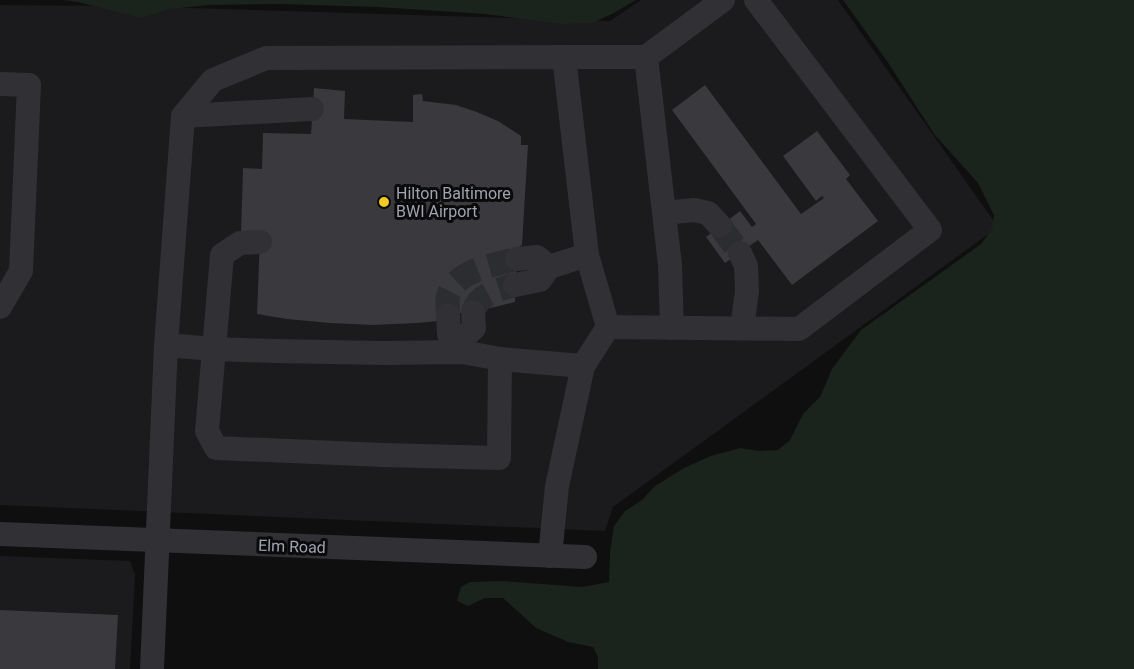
<svg xmlns="http://www.w3.org/2000/svg" width="1134" height="669" viewBox="0 0 1134 669" font-family="Roboto,sans-serif">
<rect width="100%" height="100%" fill="#0f0f10"/>
<g fill="#1b1b1d">
<polygon points="641,0 838,0 998,227 613,507 605,531 0,505 0,5 125,6 610,21"/>
<polygon points="0,556 130,561 135,574 130,669 0,669"/>
</g>
<g fill="#1b231d">
<polygon points="63,0 636,0 612,14 592,23 562,24 485,14 378,7 278,4 209,5 170,9 141,18 78,2"/>
<polygon points="843,0 1134,0 1134,669 598,669 598,657 593,647 568,642 536,628 503,598 485,598 468,606 457,601 461,587 470,582 502,581 582,587 609,582 610,552 614,526 625,511 642,500 655,486 684,468 711,456 740,448 759,451 778,450 790,440 803,414 820,397 832,369 861,330 981,244 992,229 994,215 978,183 934,134 889,64"/>
</g>
<g fill="#39393e">
<polygon points="705,85 801,214 824,198 822,196 816,201 783,156 817,131 850,175 846,179 878,221 792,285 758,240 725,263 706,237 740,211 752,227 756,224 672,110"/>
<polygon points="314,88 345,91 344,119 413,122 413,95 422,94 423,101 456,105 477,112 498,121 521,136 521,145 528,145 522,245 517,248 515,302 482,310 439,316 438,321 417,323 373,325 330,323 287,319 257,314 260,235 241,235 243,168 262,169 263,133 311,134"/>
<polygon points="0,610 118,615 115,669 0,669"/>
</g>
<g fill="none" stroke-linecap="round" stroke-linejoin="round">
<g stroke="#2c2d30" stroke-width="24" stroke-dasharray="24 12" stroke-linecap="butt">
<polyline points="720,226 740,253"/>
<path d="M473,312C479,293 498,290 515,285"/>
<path d="M448,315C448,310 447,302 448,296C456,270 494,265 517,259"/>
</g>
<g stroke="#303035" stroke-width="24">
<polyline points="564,57 646,57 670,265 672,328"/>
<polyline points="646,57 723,0"/>
<polyline points="0,84 29,85 21,271 0,307"/>
<polyline points="183,116 312,109"/>
<polyline points="664,213 694,210 708,213 720,226"/>
<polyline points="260,242 240,243 222,255 207,431 216,448 384,455 499,458 500,359"/>
<polyline points="740,253 746,266 747,291 742,328"/>
<polyline points="517,259 537,257 549,267 587,255"/>
<polyline points="515,285 540,280 549,267"/>
<polyline points="448,315 449,334 461,340 463,352"/>
<polyline points="461,340 474,328 473,312"/>
<polyline points="166,345 214,349 274,351 384,353 463,352 500,359 583,366"/>
<polyline points="0,534 585,557"/>
<polyline points="550,556 557,486 583,366 608,327 799,329 930,230 756,0"/>
<polyline points="152,669 166,345 183,116 213,80 266,58 564,57 587,255 608,327"/>
</g>
</g>
<circle fill="#f3c924" stroke="#0a0a0b" stroke-width="2" cx="384" cy="202" r="6"/>
<g text-anchor="middle" stroke-width="6" stroke-linejoin="round" paint-order="stroke">
<g font-size="16" fill="#a0a3b2" stroke="#0a0a0b" text-anchor="start">
<text x="396" y="199">Hilton Baltimore<tspan x="396" dy="18">BWI Airport</tspan></text>
</g>
<g font-size="16" fill="#a0a3b2" stroke="#0a0a0b">
<text transform="translate(292 546) rotate(2)" y="6">Elm Road</text>
</g>
</g>
</svg>
